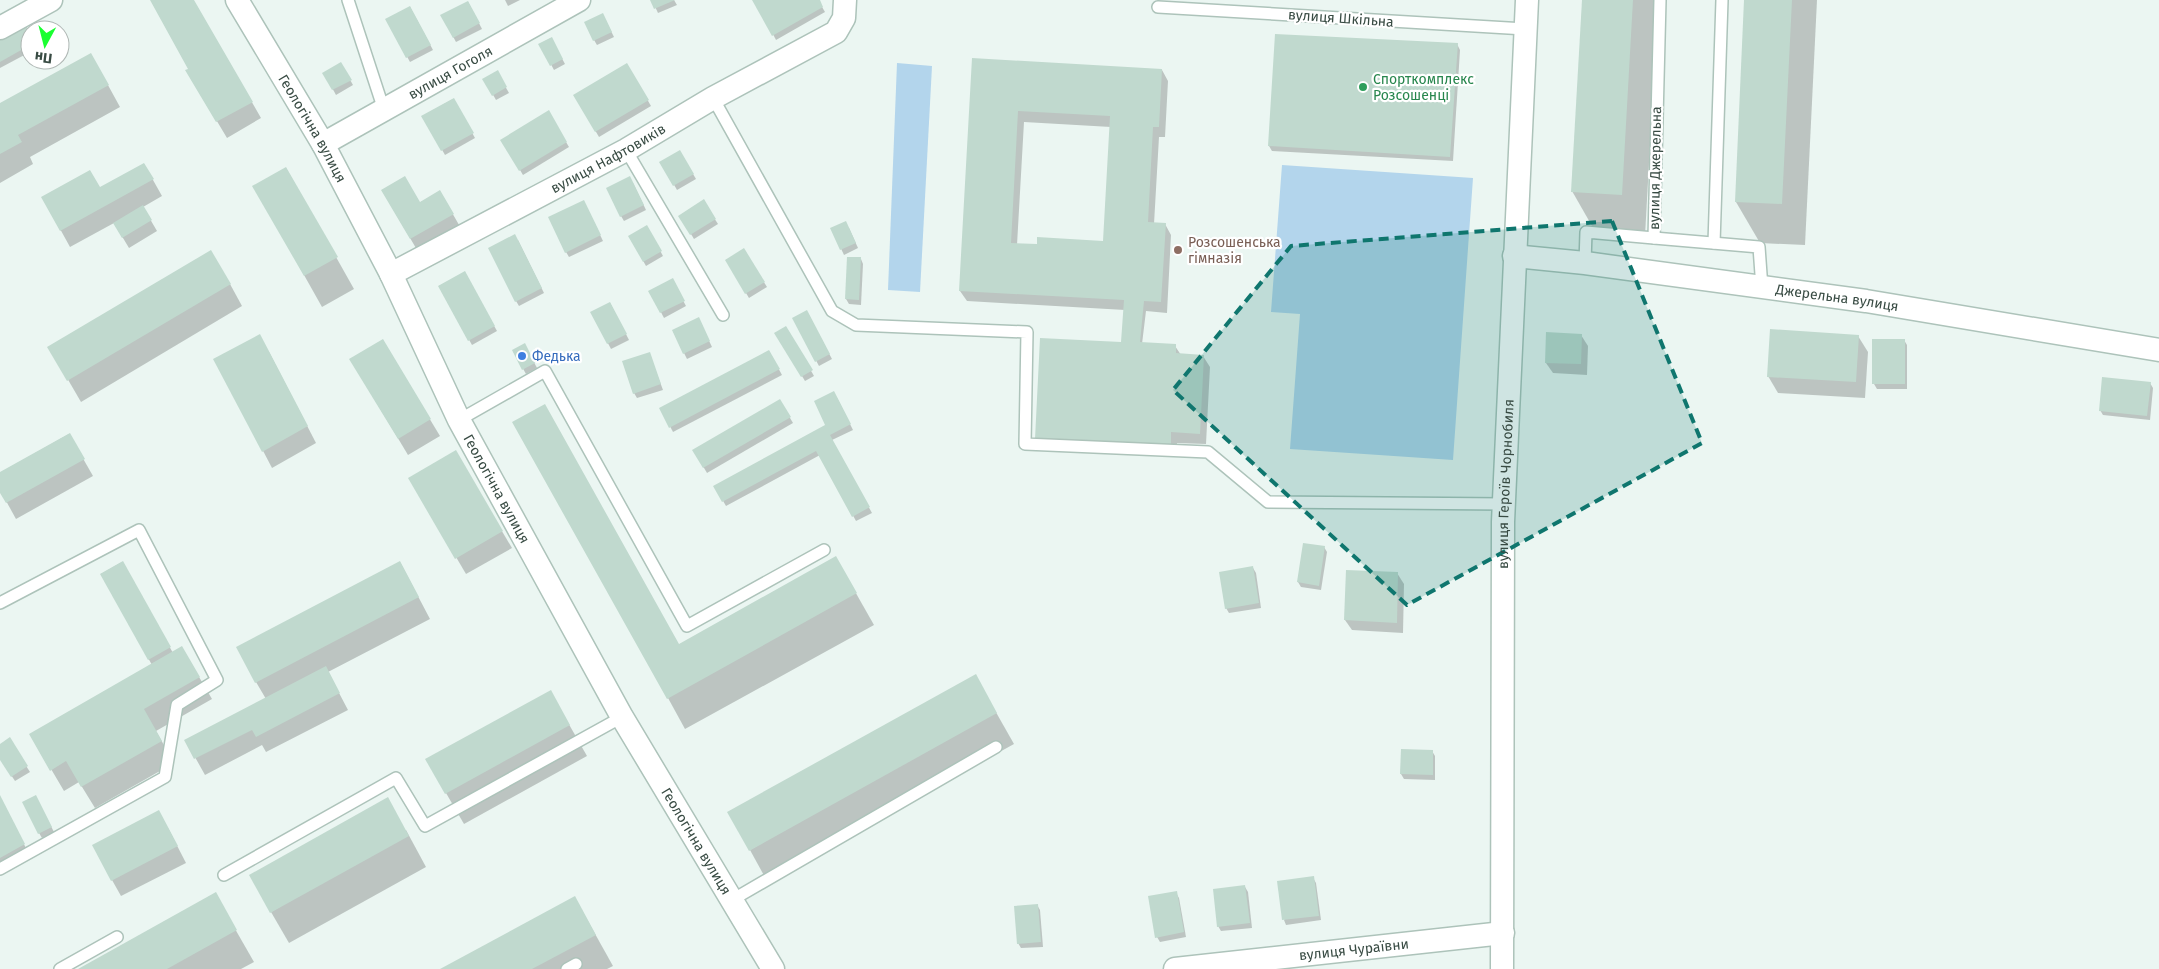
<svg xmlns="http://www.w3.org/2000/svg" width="2159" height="969" viewBox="0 0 2159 969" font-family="'Fira Sans',sans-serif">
<rect width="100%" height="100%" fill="#ebf6f2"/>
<g fill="#b3d5ec">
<polygon points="897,63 932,66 920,292 888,290"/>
<polygon points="1282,165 1473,178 1453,460 1290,449 1300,314 1271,312"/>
</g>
<g fill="#0003" fill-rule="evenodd">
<polygon points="151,0 193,0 261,118 227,138 187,71 189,69"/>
<polygon points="505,0 520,0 508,6"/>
<polygon points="652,0 674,0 677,5 658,13"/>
<polygon points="755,0 818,0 825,12 776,40"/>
<polygon points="1583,0 1658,0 1645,236 1596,233 1572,191"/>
<polygon points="1745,0 1817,0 1805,245 1760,243 1736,202"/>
<polygon points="468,2 482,29 456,42 442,16"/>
<polygon points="410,7 433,50 410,62 387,20"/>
<polygon points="605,19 614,37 597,45 594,40"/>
<polygon points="30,35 30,52 0,68 0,41"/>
<polygon points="551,38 565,64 554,70 540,44"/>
<polygon points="1457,44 1460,50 1453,161 1272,151 1269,146"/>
<path d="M973,60L1162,70L1168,81L1165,137H1159L1154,224H1165L1171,235L1167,313L1146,311L1142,344L1175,346L1181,355L1203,356L1210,367L1206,444L1177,443L1176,456L1123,343L1125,310L967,301L960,291ZM1024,122L1111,127L1105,242L1017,245Z"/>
<polygon points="341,64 353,85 336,95 324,73"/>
<polygon points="627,65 651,106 599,137 575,96"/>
<polygon points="497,72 509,93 496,100 484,79"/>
<polygon points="103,76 120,107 30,157 33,164 0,183 0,105"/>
<polygon points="453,99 475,138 445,155 423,116"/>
<polygon points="548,112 569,147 523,175 502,140"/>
<polygon points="680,152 696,179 677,190 661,162"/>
<polygon points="144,164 162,196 143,207 157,231 129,248 114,223 70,247 43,198 100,189"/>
<polygon points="286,168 354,289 322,307 254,186"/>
<polygon points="633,183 646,210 624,221 621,216"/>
<polygon points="382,190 419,203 440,192 462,230 420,255"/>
<polygon points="703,201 718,224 694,239 680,216"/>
<polygon points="586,206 603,241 569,257 566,252"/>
<polygon points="647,227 663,256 646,266 630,237"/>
<polygon points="849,228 858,248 844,255 832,229"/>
<polygon points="518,240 544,293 519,306 516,301"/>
<polygon points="744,250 767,287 749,298 726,260"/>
<polygon points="848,258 861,259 863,264 861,305 849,304 846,299"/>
<polygon points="464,273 497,331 472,345 439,286"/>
<polygon points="672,280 686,306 664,318 650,291"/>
<polygon points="230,284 242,306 81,402 49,347"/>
<polygon points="610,303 629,340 611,349 592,313"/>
<polygon points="807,312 832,359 819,366 794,319"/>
<polygon points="701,324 712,347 687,359 673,331"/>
<polygon points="786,327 814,376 805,381 776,333"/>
<polygon points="1581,335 1588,346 1587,375 1553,373 1546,363"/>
<polygon points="1858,336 1868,352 1865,398 1778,393 1768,376"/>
<polygon points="382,340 440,436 408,455 360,375"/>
<polygon points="1904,340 1907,345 1907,389 1877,389 1874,384"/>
<polygon points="525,345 537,368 526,374 513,351"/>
<polygon points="769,351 782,375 673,432 661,409"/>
<polygon points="269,352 316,443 272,468 215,359"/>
<polygon points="649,353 663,390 637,398 634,393"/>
<polygon points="2150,383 2153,388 2150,420 2103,415 2100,410"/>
<polygon points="837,398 853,430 832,440 872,513 856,521 820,455 726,506 715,487 827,425"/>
<polygon points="780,401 793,423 707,473 694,451"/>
<polygon points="69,434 93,476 16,519 0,490 0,473"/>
<polygon points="455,452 512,548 466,574 410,479"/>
<polygon points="1324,547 1327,552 1321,590 1301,587 1298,582"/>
<polygon points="836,558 874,625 685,729 668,698 679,645"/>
<polygon points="122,562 173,653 182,648 212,699 156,731 174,763 95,808 79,782 64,791 31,735 152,665 101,574"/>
<polygon points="400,562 430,619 328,672 348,710 266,752 262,745 205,775 186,741 266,699 256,682"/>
<polygon points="1253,568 1256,573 1261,608 1229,613 1226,608"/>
<polygon points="1397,573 1404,584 1403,633 1352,630 1345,620"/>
<polygon points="550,691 587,756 464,824 446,793"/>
<polygon points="993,707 1014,744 767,881 750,850"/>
<polygon points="9,739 30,772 15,781 0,758 0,745"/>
<polygon points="1432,751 1435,756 1435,780 1404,779 1401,774"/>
<polygon points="0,798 27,850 0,864"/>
<polygon points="38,801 54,832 42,838 39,833"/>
<polygon points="168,828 186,863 121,896 112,880"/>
<polygon points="406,830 426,867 289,943 271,912"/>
<polygon points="1313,878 1316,883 1321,920 1286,925 1284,920"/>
<polygon points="1245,887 1248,892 1252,928 1221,931 1218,926"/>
<polygon points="1176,893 1179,898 1186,937 1160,942 1157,937"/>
<polygon points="215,894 254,962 241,969 81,969"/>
<polygon points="575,898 613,966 607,969 443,969"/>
<polygon points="1037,905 1040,910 1043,947 1021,948 1018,943"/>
</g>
<g fill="#c0d9ce" fill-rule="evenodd">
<polygon points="150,0 194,0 253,102 216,122 185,70 188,69"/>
<polygon points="650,0 675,0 654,9"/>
<polygon points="752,0 820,0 823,7 772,36"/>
<polygon points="1582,0 1633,0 1622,195 1571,192"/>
<polygon points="1744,0 1792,0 1782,204 1735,202"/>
<polygon points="468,1 480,23 453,38 440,15"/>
<polygon points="410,6 431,45 406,58 385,19"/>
<polygon points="603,13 612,32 593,41 584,22"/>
<polygon points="26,25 30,33 30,45 0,62 0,40"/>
<polygon points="1275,34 1458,43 1450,157 1268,146"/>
<polygon points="552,37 563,59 550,66 538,44"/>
<polygon points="91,53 109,85 18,135 22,142 0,154 0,103"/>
<path d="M972,58L1162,69L1159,127H1153L1148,222L1166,223L1161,302L1144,301L1140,342L1176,344V353L1204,355L1200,434L1171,432V446L1035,439L1040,338L1121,342L1124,300L959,291ZM1018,111L1110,116L1103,241L1037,237V244L1011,243Z"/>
<polygon points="341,62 352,80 332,90 322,73"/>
<polygon points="627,63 649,100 595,132 573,95"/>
<polygon points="498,70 507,87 492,96 482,79"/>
<polygon points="454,98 474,133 441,151 421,116"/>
<polygon points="549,110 567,142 519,171 500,140"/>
<polygon points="680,150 694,174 673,186 659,162"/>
<polygon points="144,163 154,179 60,231 41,197 90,170 100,187"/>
<polygon points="286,167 338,257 304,276 252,186"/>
<polygon points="405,176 420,202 440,190 454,214 410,239 381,190"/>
<polygon points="630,176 644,205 620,217 606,188"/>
<polygon points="704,199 716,219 690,235 678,216"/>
<polygon points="584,200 601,235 565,253 548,217"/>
<polygon points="143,205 152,220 122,238 113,223"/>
<polygon points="846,221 856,243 840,250 830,228"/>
<polygon points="647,225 662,251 643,262 628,236"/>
<polygon points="515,234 542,288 515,302 488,248"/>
<polygon points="744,248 765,282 745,294 725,260"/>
<polygon points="211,250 231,284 67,381 47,347"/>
<polygon points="847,257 861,257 859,300 845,299"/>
<polygon points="465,271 495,326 468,341 438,286"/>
<polygon points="673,278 685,301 660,313 648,291"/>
<polygon points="610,302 627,334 607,344 590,312"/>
<polygon points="807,310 830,354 815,362 792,318"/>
<polygon points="699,317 710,341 683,354 672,330"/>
<polygon points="786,326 813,370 801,377 774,333"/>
<polygon points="1770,329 1859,335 1856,382 1767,377"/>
<polygon points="1546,332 1582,334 1581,364 1545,363"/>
<polygon points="260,334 308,426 262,452 213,359"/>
<polygon points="383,339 431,419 398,439 349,359"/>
<rect x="1872" y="339" width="33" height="45"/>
<polygon points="525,343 535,363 522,370 512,350"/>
<polygon points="769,350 780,369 669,428 659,408"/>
<polygon points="650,352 661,384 633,394 622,361"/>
<polygon points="2102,377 2151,382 2147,416 2099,411"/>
<polygon points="834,391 851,424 830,435 870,507 852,517 816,451 722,502 713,486 825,425 814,401"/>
<polygon points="780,399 791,417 703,468 692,450"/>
<polygon points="545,404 679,644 836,556 857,593 667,699 512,422"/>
<polygon points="70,433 85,459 6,503 0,493 0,472"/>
<polygon points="456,450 503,531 455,559 408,478"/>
<polygon points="1303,543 1325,546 1319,586 1297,582"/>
<polygon points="123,561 171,647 148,660 100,574"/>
<polygon points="400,561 419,597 255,683 236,647"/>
<polygon points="1253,566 1259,603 1225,609 1219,572"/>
<polygon points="1346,570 1398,572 1397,623 1344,620"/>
<polygon points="182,646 200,677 144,709 162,741 81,787 66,761 50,771 29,734"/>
<polygon points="326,666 340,693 256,737 252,730 194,759 184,740"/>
<polygon points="976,674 997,713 749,851 727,812"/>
<polygon points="551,690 570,725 445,794 425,759"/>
<polygon points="10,737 28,766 11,777 0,760 0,744"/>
<polygon points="1401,749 1433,750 1433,775 1400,774"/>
<polygon points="0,795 25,844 0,858"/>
<polygon points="36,795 52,827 38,834 22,802"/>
<polygon points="388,797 409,836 270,913 249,875"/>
<polygon points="159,810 178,846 111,881 92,845"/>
<polygon points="1314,876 1319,916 1282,920 1277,881"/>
<polygon points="1245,885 1250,923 1217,927 1213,889"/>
<polygon points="1177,891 1184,932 1155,938 1148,896"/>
<polygon points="216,892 237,930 167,969 78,969"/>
<polygon points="575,896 596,935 532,969 440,969"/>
<polygon points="1038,904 1041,942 1017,944 1014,906"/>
</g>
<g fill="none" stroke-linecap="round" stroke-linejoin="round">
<defs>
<g id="service">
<polyline points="348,0 384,110"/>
<polyline points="1158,7 1525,29"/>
<polyline points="713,98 832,311 856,325 1027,332 1025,444 1208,452 1268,502 1504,504"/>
<polyline points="626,150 723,315"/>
<polyline points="1654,238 1759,247 1762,288"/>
<polyline points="1714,243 1722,0"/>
<polyline points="1585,263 1586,232 1654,238 1660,0"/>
<polyline points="459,420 545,371 687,626 824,550"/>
<polyline points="0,603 139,530 217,680 177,705 165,777 0,869"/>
<polyline points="224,875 396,778 425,826 622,717"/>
<polyline points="732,900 996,747"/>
<polyline points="60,969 117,937"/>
<polyline points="567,969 576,964"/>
</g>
<g id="minor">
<path id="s1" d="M237,0L323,144L391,274L459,420L622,717L773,969"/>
<polyline points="0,28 51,0"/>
<path id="s2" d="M323,144L579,0"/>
<path id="s3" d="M1514,256L1585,263L1866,301L2159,350"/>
<path id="s4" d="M391,274L626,150L713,98L836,32L844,18L845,0"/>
<path id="s5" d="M1175,969L1503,933"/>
<path id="s6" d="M1502,969L1503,522L1527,0"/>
</g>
</defs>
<use href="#service" stroke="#adc3ba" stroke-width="14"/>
<use href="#minor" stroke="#adc3ba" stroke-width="25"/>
<use href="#service" stroke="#fff" stroke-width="11"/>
<use href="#minor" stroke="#fff" stroke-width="22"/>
</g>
<path fill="#0f766e" fill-opacity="0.2" stroke="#0f766e" stroke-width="4" stroke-dasharray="10 6" stroke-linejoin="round" d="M1612,221L1702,443L1407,605L1173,390L1291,246Z"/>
<circle fill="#2e9e5b" stroke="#fff" stroke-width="2" cx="1363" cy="87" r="5"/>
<circle fill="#8d6e63" stroke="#fff" stroke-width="2" cx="1178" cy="250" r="5"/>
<circle fill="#3f7fe0" stroke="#fff" stroke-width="2" cx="522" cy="356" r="5"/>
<g text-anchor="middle" stroke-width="4.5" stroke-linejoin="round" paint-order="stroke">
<g font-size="14" fill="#384b43" stroke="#fff">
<text transform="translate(1341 18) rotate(4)" y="5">вулиця Шкільна</text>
<text dy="5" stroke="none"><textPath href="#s2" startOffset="146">вулиця Гоголя</textPath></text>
<text dy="5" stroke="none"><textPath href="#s1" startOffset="149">Геологічна вулиця</textPath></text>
<text dy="5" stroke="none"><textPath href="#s4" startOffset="246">вулиця Нафтовиків</textPath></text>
<text transform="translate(1655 168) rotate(-89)" y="5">вулиця Джерельна</text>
<text dy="5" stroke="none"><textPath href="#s3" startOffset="326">Джерельна вулиця</textPath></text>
<text dy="5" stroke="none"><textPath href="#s6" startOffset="485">вулиця Героїв Чорнобиля</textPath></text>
<text dy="5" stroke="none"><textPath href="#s1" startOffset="554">Геологічна вулиця</textPath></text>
<text dy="5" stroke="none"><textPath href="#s1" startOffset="959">Геологічна вулиця</textPath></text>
<text dy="5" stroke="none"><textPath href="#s5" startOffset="180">вулиця Чураївни</textPath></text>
</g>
<g font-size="14" fill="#27864d" stroke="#fff" text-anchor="start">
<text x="1373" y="84">Спорткомплекс<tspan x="1373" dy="16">Розсошенці</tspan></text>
</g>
<g font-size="14" fill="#785e54" stroke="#fff" text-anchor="start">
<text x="1188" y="247">Розсошенська<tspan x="1188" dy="16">гімназія</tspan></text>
</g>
<g font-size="14" fill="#366cbe" stroke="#fff" text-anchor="start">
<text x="532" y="361">Федька</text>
</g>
</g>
<g transform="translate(45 45) rotate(187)"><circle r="24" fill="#ffffff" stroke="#afb7b4"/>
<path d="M0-4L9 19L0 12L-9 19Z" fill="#19ff31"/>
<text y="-8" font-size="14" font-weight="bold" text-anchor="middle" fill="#384b43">Пн</text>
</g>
</svg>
